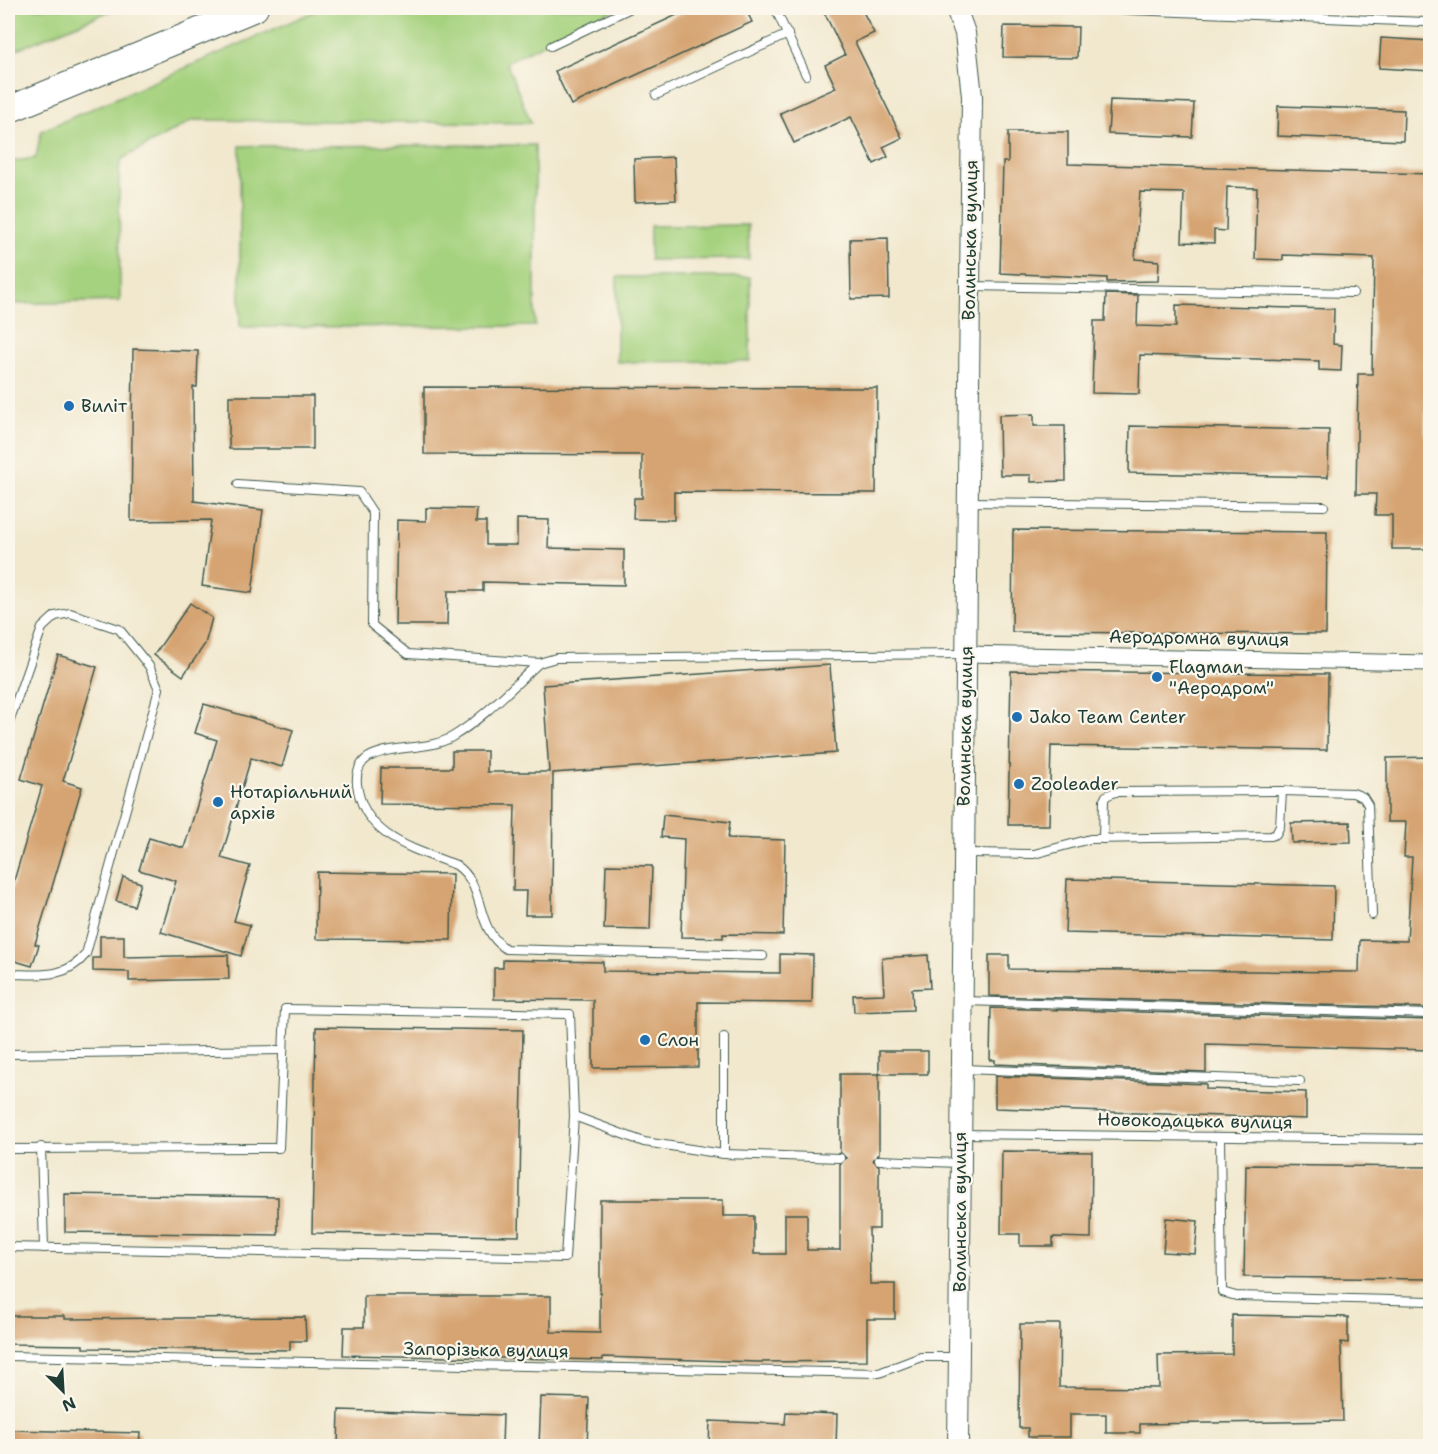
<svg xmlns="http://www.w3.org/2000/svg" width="1438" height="1454" viewBox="0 0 1438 1454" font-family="'Shantell Sans',sans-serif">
<rect width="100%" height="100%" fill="#fbf7ec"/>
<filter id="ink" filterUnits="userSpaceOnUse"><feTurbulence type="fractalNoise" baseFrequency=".0167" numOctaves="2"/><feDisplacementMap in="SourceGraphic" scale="12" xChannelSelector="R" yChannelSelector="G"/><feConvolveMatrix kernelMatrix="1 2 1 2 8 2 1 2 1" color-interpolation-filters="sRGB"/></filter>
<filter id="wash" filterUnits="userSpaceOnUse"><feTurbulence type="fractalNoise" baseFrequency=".008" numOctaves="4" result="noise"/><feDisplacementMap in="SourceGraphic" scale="24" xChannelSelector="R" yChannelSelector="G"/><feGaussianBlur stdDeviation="1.35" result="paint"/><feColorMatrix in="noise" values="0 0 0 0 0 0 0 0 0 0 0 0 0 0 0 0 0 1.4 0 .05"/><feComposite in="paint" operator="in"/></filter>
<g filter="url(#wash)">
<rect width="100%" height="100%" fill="#f1e8ce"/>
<g fill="#a5d27e" stroke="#628859" stroke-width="1.5">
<polygon points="8,8 117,8 8,53"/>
<polygon points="322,8 617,8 506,62 531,123 193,120 122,159 119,169 120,301 8,304 8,162 36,158 41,131"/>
<polygon points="535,145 535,326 240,327 240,146"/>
<polygon points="748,225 749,259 650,260 650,226"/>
<polygon points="617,277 750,277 750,361 617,362"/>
</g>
<g id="blocks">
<g fill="#d6a472">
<polygon points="692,8 745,8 752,22 571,105 555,71"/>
<polygon points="822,8 861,8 874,33 855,42 902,138 883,147 888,157 874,164 851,117 794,143 780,113 836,88 825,65 845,55"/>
<polygon points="1004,26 1078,27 1077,58 1003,57"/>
<polygon points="1381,38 1431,41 1431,71 1379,68"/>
<polygon points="1110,100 1194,103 1192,137 1108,134"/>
<polygon points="1278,106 1404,110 1403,141 1277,136"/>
<polygon points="1008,132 1068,132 1068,164 1431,174 1431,384 1426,384 1425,436 1431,436 1429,549 1392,549 1392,515 1375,515 1376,494 1356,494 1358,374 1372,374 1374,258 1283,255 1283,260 1255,259 1257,188 1227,187 1226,231 1214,230 1214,243 1182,242 1184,193 1140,192 1135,259 1159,261 1158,281 1107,282 1107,278 1000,273 1003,162 1008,162"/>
<polygon points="674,157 676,200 635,202 634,159"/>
<polygon points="888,238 889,298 851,299 850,239"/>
<polygon points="1106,294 1138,295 1137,326 1176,327 1176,305 1334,309 1333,344 1342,345 1341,371 1319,370 1319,361 1140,355 1139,394 1092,393 1094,321 1105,321"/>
<polygon points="133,349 198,351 197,387 193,387 194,501 263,510 252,593 202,586 211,520 131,521"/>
<polygon points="424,387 877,388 876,493 674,492 674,520 633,519 634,498 642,498 642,455 424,454"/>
<rect x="229" y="396" width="84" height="53"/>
<polygon points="1034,414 1034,426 1065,426 1066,481 1031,482 1031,475 1000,475 999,415"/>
<polygon points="1130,426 1329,430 1328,477 1129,473"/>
<polygon points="426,508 477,509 476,522 486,522 486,545 517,545 517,519 549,520 548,548 624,550 624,585 483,582 483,591 448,591 447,625 395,625 397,520 426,521"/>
<polygon points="1013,530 1327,532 1326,634 1012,632"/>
<polygon points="190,603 212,618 205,644 183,676 154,655"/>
<polygon points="58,655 97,667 63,781 82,787 35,944 39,945 32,966 8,959 8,901 42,786 21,779"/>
<polygon points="830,665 836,753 553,773 552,915 525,915 526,891 513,891 515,805 380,804 381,768 452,768 452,751 487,751 487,772 549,772 543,685"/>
<polygon points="1011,671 1328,674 1327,750 1051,746 1049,825 1008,825"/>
<polygon points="204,704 293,730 282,767 251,758 221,858 250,866 234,921 250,925 241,956 161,932 176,881 139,870 149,838 184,848 217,740 195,733"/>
<polygon points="1431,757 1431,1008 989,996 989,955 1009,955 1009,969 1359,972 1360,940 1407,941 1412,857 1404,857 1406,822 1387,822 1387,758"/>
<polygon points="663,815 730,822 728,838 785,840 783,935 723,934 723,938 681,937 684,839 661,837"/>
<polygon points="1350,822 1351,842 1292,843 1291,823"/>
<polygon points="606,865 652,866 650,930 604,929"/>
<polygon points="317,872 452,874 451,940 316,939"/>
<polygon points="123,877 141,883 134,906 116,901"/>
<polygon points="1067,879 1334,886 1333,940 1065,933"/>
<polygon points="100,936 124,936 124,957 228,955 229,979 129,981 129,972 93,971 93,958 100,958"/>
<polygon points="780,954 813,955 812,1003 698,1002 698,1067 593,1068 593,1000 494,999 494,968 503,968 503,960 603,962 603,971 780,973"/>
<polygon points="928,955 930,988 912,989 913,1010 854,1012 853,995 884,994 882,958"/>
<polygon points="991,1008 1431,1020 1431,1050 1206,1044 1206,1072 995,1064 995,1060 990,1060"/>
<polygon points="316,1027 523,1030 519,1236 312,1233"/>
<rect x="879" y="1051" width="49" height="23"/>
<polygon points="840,1074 879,1074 879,1154 873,1160 879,1166 879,1229 869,1229 870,1284 895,1284 895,1319 867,1319 867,1361 758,1362 603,1357 603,1360 343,1355 344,1327 364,1327 364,1296 551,1296 551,1332 600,1333 600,1200 723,1200 723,1216 754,1216 754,1254 785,1254 785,1214 807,1214 807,1250 840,1250 840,1164 846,1158 840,1152"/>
<polygon points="995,1076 1206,1084 1206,1089 1306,1092 1306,1119 995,1108"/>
<polygon points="1002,1151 1092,1152 1091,1238 1053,1237 1053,1246 1020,1246 1020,1234 1001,1234"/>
<polygon points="1246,1165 1431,1167 1431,1279 1244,1277"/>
<polygon points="65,1194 278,1197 278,1235 65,1232"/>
<polygon points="1166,1218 1198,1221 1195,1254 1163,1252"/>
<polygon points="1232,1315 1348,1317 1348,1343 1341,1342 1343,1421 1140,1424 1140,1433 1106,1433 1106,1414 1070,1414 1070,1437 1028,1437 1028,1428 1019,1428 1020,1324 1060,1324 1059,1387 1159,1388 1158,1355 1232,1354"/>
<polygon points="8,1316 65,1316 65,1319 305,1317 306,1341 290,1341 290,1350 83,1348 83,1345 8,1344"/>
<polygon points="541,1397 589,1398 587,1446 539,1446"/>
<polygon points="339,1410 503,1415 502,1446 338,1446"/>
<polygon points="786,1412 837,1414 836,1446 709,1446 710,1421 785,1424"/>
<polygon points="8,1430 140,1433 139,1446 8,1446"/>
</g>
</g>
</g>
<g filter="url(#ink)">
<use href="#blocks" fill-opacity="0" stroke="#3e574b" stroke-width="1.5"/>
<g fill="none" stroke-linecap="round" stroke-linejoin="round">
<defs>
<g id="service">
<polyline points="775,8 806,75"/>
<polyline points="1079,8 1425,22"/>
<polyline points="551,46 631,8"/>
<polyline points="656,95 788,34"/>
<polyline points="971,286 1353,293"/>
<polyline points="238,484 359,492 373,513 372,625 408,654 539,663"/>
<polyline points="969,502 1324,506"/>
<path d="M8,725L42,628L55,616L70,613L119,629L149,666L159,689L86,954C65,980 38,974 8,974"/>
<polyline points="1103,839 1104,800 1106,796 1115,792 1282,791 1353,793 1363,797 1368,805 1372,915"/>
<polyline points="965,853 1034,854 1090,839 1271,836 1276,834 1280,826 1282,791"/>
<path d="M763,956L506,949C473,927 487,886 456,865C414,849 363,837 357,784C356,774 359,763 369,757C394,744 428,751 452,737C484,718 512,687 539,663L556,658L964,654"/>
<polyline points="963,1001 1430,1014"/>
<polyline points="724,1037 724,1154 840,1158"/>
<polyline points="8,1054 283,1050"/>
<polyline points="962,1069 1300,1081"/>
<polyline points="574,1116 644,1142 724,1154"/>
<polyline points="961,1134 1430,1139"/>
<polyline points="1220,1137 1222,1292 1236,1296 1430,1301"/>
<polyline points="41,1147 44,1248"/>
<polyline points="8,1149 279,1148 285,1009 570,1014 574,1116 565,1258 8,1247"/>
<polyline points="879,1160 959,1163"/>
<polyline points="8,1356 879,1373 921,1357 959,1357"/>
</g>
<polyline id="minor" points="966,654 1430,663"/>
<polyline id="tertiary" points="956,8 965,33 972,96 958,1446"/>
<polyline id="primary" points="8,110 255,8"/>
</defs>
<use href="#service" stroke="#3e574b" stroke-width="10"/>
<use href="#minor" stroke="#3e574b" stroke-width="17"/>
<use href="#tertiary" stroke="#3e574b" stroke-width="22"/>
<use href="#primary" stroke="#3e574b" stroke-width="28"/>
<use href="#service" stroke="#fff" stroke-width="8"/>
<use href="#minor" stroke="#fff" stroke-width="15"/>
<use href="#tertiary" stroke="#fff" stroke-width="20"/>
<use href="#primary" stroke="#fff" stroke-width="26"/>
</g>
</g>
<g fill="#1f6fb2" stroke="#fbf7ec" stroke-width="2">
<circle cx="69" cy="406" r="6"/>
<circle cx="1157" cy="677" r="6"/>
<circle cx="1017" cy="717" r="6"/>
<circle cx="1019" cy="784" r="6"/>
<circle cx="218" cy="802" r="6"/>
<circle cx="645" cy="1040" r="6"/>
</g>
<g text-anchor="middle" stroke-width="4.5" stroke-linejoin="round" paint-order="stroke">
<g font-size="18" fill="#1f3d34" stroke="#fbf7ec">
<text transform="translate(970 240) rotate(-89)" y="6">Волинська вулиця</text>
<text transform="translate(1199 638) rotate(1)" y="6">Аеродромна вулиця</text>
<text transform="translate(965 726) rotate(-89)" y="6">Волинська вулиця</text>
<text transform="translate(1195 1121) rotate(1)" y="6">Новокодацька вулиця</text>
<text transform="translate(960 1212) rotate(-90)" y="6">Волинська вулиця</text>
<text transform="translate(486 1350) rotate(1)" y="6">Запорізька вулиця</text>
</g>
<g font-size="18" fill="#1f3d34" stroke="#fbf7ec" text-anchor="start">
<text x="81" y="412">Виліт</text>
<text x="1169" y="673">Flagman<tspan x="1169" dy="21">"Аеродром"</tspan></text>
<text x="1029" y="723">Jako Team Center</text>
<text x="1031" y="790">Zooleader</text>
<text x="230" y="798">Нотаріальний<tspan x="230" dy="21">архів</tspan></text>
<text x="657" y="1046">Слон</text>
</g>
</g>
<rect width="1438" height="1454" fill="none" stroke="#fbf7ec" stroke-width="30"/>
<g transform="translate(63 1391) rotate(156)" stroke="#fbf7ec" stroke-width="4.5" paint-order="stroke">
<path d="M0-4.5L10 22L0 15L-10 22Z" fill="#1f3d34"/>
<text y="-9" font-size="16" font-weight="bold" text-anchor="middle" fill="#1f3d34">N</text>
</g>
</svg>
